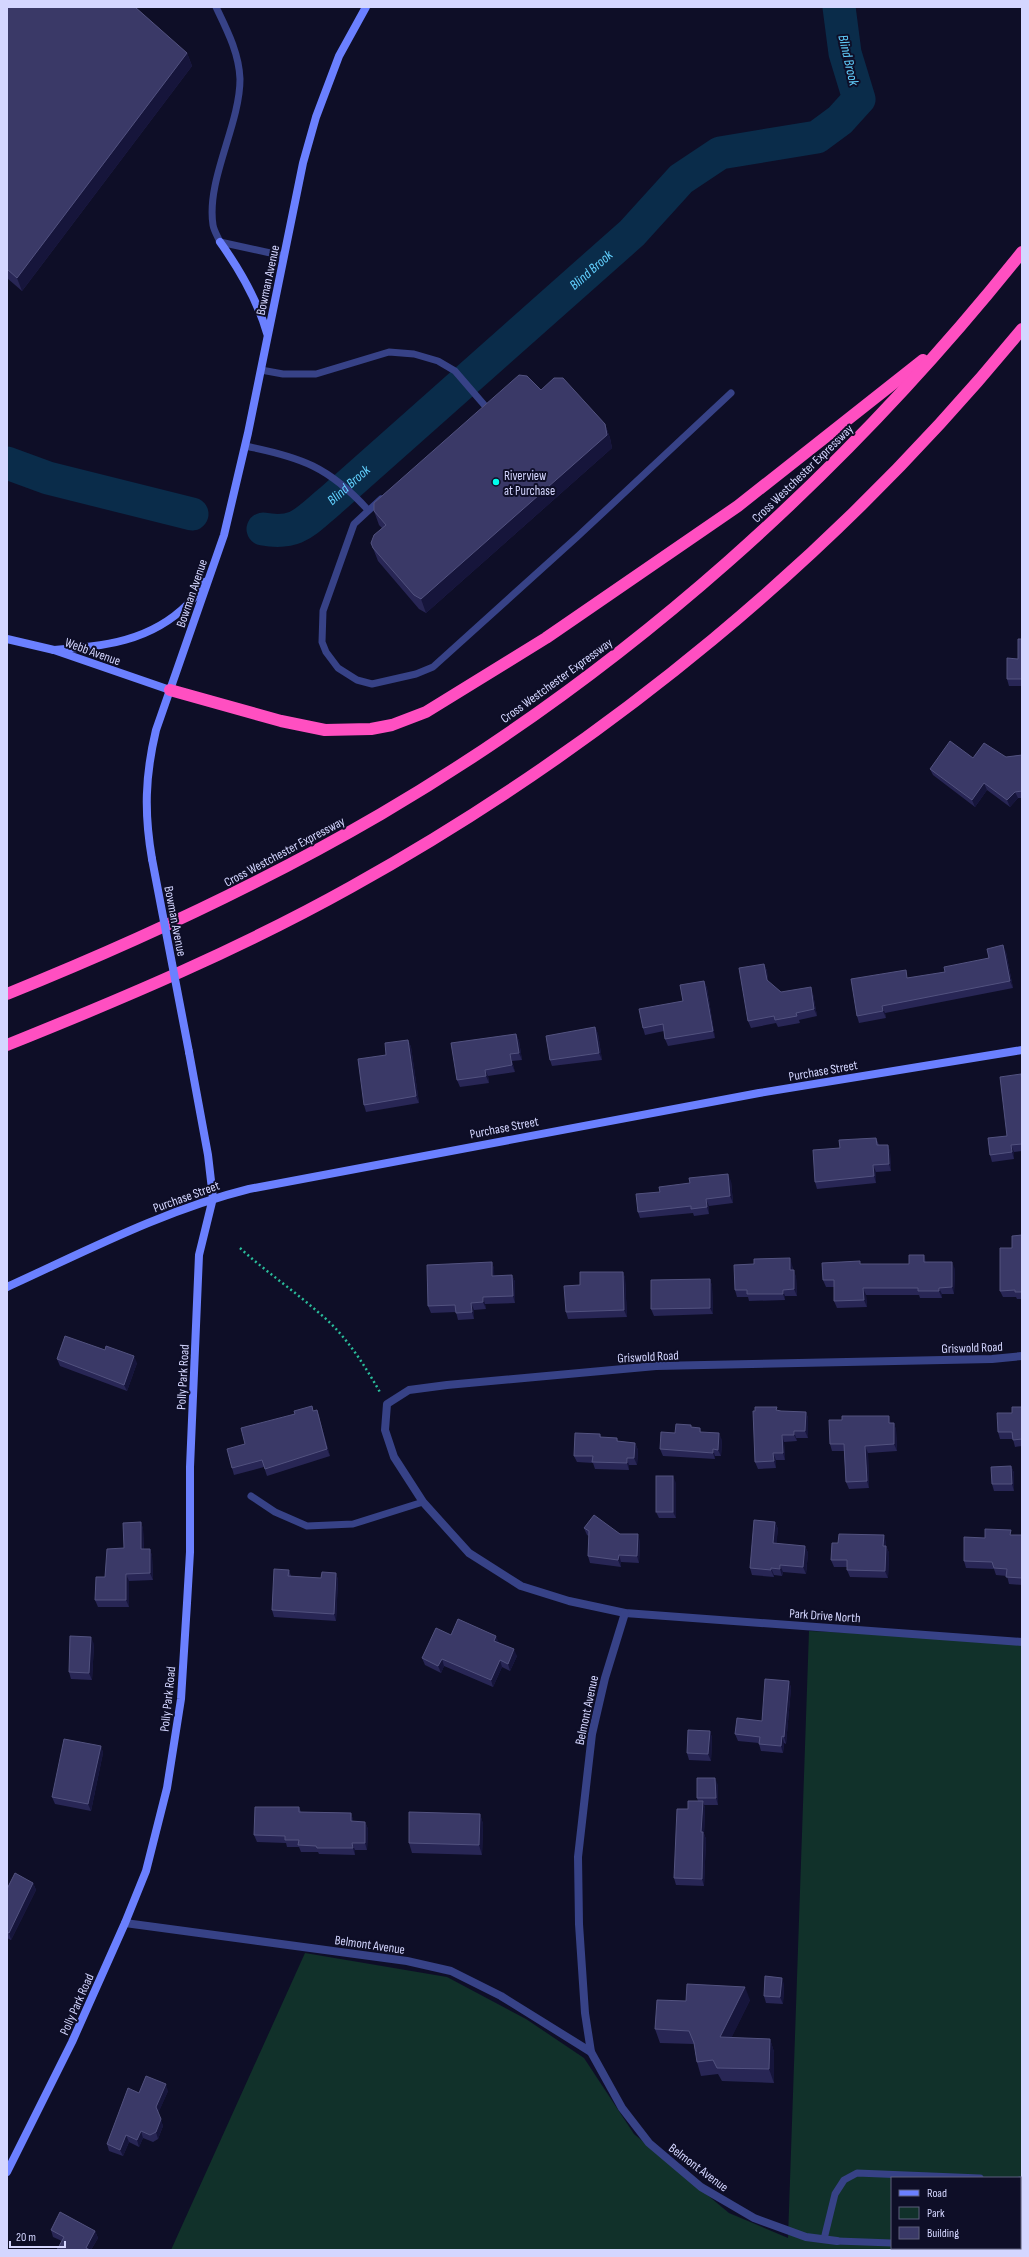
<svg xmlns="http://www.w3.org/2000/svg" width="1029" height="2257" viewBox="0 0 1029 2257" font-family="'Sofia Sans Condensed',sans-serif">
<rect width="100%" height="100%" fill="#0e0e27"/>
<path fill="#11312a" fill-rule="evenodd" d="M809,1631L1022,1641V2250H171L305,1953L447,1977L526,2019L584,2058L634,2134L729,2213L788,2238ZM892,2178H1020V2248H892Z"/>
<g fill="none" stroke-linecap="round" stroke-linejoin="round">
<g stroke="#0a2c4a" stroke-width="33">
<polyline points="7,463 48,478 192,514"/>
<path id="s1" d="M263,529C297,535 305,522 330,501L632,233L681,179L720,153L817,137L840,120L859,99L845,53L839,7"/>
</g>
<path stroke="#2abd9b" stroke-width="2.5" stroke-dasharray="2 3" stroke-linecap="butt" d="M240,1248C265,1271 293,1290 318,1312C345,1334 364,1364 381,1394"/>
<g stroke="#374287" stroke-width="7">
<path d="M216,7C227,30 239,53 240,79C240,125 206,180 213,225C214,231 218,237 220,242L284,256"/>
<polyline points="261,370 283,374 316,374 389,352 414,354 438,361 455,371 486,407"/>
<path d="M245,446C301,457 329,467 368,510"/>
<polyline points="381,499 354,524 323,611 322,642 326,652 338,668 357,680 372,684 416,674 433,667 577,537 731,393"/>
<polyline points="251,1496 275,1512 307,1526 353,1524 423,1502"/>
<polyline points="1020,2180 1022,2180"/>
<polyline points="824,2239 835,2194 844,2180 857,2173 980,2178"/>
<polyline points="837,2241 892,2243"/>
<polyline points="965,2248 993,2250"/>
</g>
<g stroke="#374287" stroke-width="8">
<polyline points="1022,1356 992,1359 656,1366 447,1385 409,1390 387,1404 385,1430 394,1457 423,1502 469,1553 521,1586 569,1601 625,1613 1022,1642"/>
<polyline points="125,1923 407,1961 451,1971 501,1996 591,2052 622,2108 649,2143 701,2187 754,2218 806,2237 837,2241"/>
<polyline points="591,2052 585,2013 579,1924 578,1857 592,1734 605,1678 625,1613"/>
</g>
<g stroke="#6b80ff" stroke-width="8">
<path d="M220,242C240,270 257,299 267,333"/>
<polyline points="7,639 54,650 170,690"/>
<path d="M54,650C104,646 150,642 188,604C195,598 200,589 205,582"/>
<path d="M152,859C144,813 145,776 156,730L224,535L248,433L303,163L316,117L339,56L366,7"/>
<path d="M7,1287C86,1251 164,1210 249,1189L759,1093L1022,1050"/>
<polyline points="7,2172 72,2042 125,1923 146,1871 167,1788 181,1699 187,1603 190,1552 190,1467 199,1255 213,1198 208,1155 189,1052"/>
</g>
<g stroke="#ff4fc1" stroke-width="12">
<polyline points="170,690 281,721 325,730 371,729 392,725 426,712 546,638 738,506 923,360"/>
<path d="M7,994C136,942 261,884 381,814C628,669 844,475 1022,252"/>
<path d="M7,1045C124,998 240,949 351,887C606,745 837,555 1022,329"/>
</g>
<polyline stroke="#6b80ff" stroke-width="8" points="152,859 189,1052"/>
</g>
<g fill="#282655">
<polygon points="7,7 187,53 192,66 22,291 7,278"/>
<polygon points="541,390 605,424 610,438 612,448 426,613 419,609 378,561 371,543 382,528 379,525 374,511"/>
<polygon points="1022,639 1022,686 1009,686 1007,679 1018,659"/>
<polygon points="1022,755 1022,798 1018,798 1010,807 987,790 975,807 933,775 930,769 973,758 1006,757"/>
<polygon points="1006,952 1013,988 885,1013 886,1018 859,1023 857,1016 908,978 945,972"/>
<polygon points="764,964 767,971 768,982 781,992 813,994 817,1016 799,1020 800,1023 778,1027 776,1023 751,1028 748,1021"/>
<polygon points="704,981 707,988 715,1038 668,1046 665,1039 664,1031 645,1035 643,1028 683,1001"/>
<polygon points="595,1027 598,1034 602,1060 552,1066 550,1060"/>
<polygon points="516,1034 519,1041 522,1060 512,1061 515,1072 488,1076 489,1083 460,1087 457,1080"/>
<polygon points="408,1040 411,1047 419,1103 366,1112 364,1105 386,1055"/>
<polygon points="1021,1074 1022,1077 1022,1151 1014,1152 1014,1159 992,1162 990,1155 1007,1136"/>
<polygon points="876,1138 879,1145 888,1145 890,1152 891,1171 876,1172 876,1183 817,1189 815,1182 840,1148"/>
<polygon points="731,1181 733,1203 709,1206 709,1214 694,1216 693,1213 640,1218 638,1212 660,1192"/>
<polygon points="1022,1235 1022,1299 1017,1299 1016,1297 1003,1297 1000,1291 1012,1248"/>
<polygon points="926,1261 926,1262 955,1269 954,1294 942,1294 942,1298 920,1298 919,1295 866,1295 867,1307 837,1308 834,1301 834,1287 826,1287 823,1280 861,1264 909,1264"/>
<polygon points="492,1262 494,1269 494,1276 512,1275 515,1282 515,1303 485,1304 486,1309 474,1310 474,1319 458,1320 456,1312 431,1313 428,1306"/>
<polygon points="792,1265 793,1270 796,1277 797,1296 785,1296 785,1300 749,1301 748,1297 737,1297 735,1290"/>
<polygon points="623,1272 625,1278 627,1317 568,1319 566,1312 580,1285"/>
<polygon points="710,1279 712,1286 713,1314 654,1316 651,1309"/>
<polygon points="57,1359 137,1363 127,1391 60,1366"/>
<polygon points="312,1406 313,1411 317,1410 319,1417 330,1456 267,1476 264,1467 234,1475 232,1468 245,1444 295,1414"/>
<polygon points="1022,1407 1022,1446 1015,1447 1013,1439 1000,1439 998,1432 1012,1413"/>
<polygon points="778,1410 781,1411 806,1412 808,1418 808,1438 796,1438 797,1441 784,1442 785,1460 776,1460 776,1468 758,1469 755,1462"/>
<polygon points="891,1423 894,1423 896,1430 897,1451 868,1453 869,1488 849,1489 846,1482 844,1451 832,1451 830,1444"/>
<polygon points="692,1427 700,1428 701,1432 722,1440 721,1456 715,1456 715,1459 663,1456 660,1449 675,1433"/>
<polygon points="600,1434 601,1437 617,1438 618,1441 635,1443 638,1450 637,1465 629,1465 629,1470 595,1469 593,1463 577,1462 574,1456"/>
<polygon points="1011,1466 1014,1473 1014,1491 994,1491 992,1484"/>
<polygon points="676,1483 676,1518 659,1518 656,1512"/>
<polygon points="141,1522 143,1529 144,1549 150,1549 152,1556 153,1580 129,1581 129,1607 98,1607 95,1600 105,1577"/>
<polygon points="775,1522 778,1529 776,1544 805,1546 808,1553 806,1574 783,1572 782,1576 774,1575 774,1577 752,1575 750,1568"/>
<polygon points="584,1528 620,1534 640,1541 639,1563 621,1562 621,1567 590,1563 588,1556 589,1536 587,1535"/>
<polygon points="1012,1535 1022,1535 1022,1585 1009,1584 1007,1576 996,1575 994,1569 966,1568 964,1561 985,1538"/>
<polygon points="886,1542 886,1546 889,1553 888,1578 850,1577 847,1570 847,1567 834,1567 831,1560"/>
<polygon points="289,1570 291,1576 321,1578 336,1573 338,1580 336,1621 274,1617 272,1610"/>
<polygon points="451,1635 498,1642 517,1656 510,1671 502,1667 493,1687 444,1666 441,1673 425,1665 422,1658"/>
<polygon points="94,1644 92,1680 71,1679 69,1672"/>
<polygon points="789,1681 791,1688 786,1744 784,1743 783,1753 761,1751 759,1744 759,1743 738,1741 735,1734 762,1721"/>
<polygon points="710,1731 712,1738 711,1761 689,1760 687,1753"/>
<polygon points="101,1746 103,1753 91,1811 55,1804 52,1797"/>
<polygon points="718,1785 718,1805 704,1805 705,1808 704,1834 706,1839 704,1886 676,1885 674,1878 688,1809 698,1801 697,1798"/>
<polygon points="299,1807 301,1812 351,1813 353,1820 353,1822 365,1822 368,1829 367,1850 355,1850 355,1855 319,1854 318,1852 301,1852 299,1847 287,1847 286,1843 257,1842 254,1835"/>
<polygon points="480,1814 483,1824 482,1855 412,1853 409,1843"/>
<polygon points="33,1883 36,1890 11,1940 7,1938 7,1889"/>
<polygon points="784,1984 783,2004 766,2003 764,1996"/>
<polygon points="750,2000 731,2038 770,2039 774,2052 774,2083 722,2081 718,2074 701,2076 697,2062 694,2044 660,2043 655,2029 686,2001"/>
<polygon points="168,2091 158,2113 163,2126 158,2139 153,2142 143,2138 139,2147 129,2142 123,2156 109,2151 107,2144 139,2093"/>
<polygon points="51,2230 95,2231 98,2238 91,2250 57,2250 62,2241 53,2237"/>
</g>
<g fill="#16153b">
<polygon points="187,53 192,66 22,291 17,278"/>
<polygon points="605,424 610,438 612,448 426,613 421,599"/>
<polygon points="984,783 987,790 975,807 972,800"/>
<polygon points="1015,792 1018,798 1010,807 1007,800"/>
<polygon points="1003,945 1006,952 1013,988 1010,981"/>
<polygon points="764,964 767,971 769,987 767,980"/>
<polygon points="704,981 707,988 715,1038 713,1031"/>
<polygon points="811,987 813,994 817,1016 814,1009"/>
<polygon points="882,1006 885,1013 886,1018 883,1011"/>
<polygon points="595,1027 598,1034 602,1060 599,1053"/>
<polygon points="516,1034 519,1041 522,1060 519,1053"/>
<polygon points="408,1040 411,1047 419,1103 416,1096"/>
<polygon points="510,1054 512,1061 515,1072 512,1065"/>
<polygon points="485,1070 488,1076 489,1083 486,1076"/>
<polygon points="888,1145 890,1152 891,1171 889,1164"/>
<polygon points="1011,1145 1014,1152 1014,1159 1012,1152"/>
<polygon points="873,1165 876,1172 876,1183 874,1176"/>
<polygon points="728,1174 731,1181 733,1203 730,1196"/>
<polygon points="706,1199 709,1206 709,1214 707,1207"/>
<polygon points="924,1255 926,1261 926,1269 924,1262"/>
<polygon points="790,1258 792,1265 793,1277 790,1270"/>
<polygon points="492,1262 494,1269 495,1283 492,1276"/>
<polygon points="952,1262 955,1269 954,1294 952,1287"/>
<polygon points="794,1270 796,1277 797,1296 794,1289"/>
<polygon points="623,1272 625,1278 627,1317 624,1310"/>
<polygon points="512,1275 515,1282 515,1303 513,1296"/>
<polygon points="710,1279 712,1286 713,1314 710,1308"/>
<polygon points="863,1288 866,1295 867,1307 864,1300"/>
<polygon points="939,1288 942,1294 942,1298 939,1291"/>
<polygon points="783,1290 785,1296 785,1300 783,1294"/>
<polygon points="483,1297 485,1304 486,1309 483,1302"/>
<polygon points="471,1303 474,1310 474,1319 472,1312"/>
<polygon points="134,1356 137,1363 127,1391 124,1385"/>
<polygon points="317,1410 319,1417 330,1456 327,1449"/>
<polygon points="806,1412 808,1418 808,1438 805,1431"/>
<polygon points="889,1416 891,1423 889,1423"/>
<polygon points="894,1423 896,1430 897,1451 894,1444"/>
<polygon points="794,1431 796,1438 797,1441 794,1435"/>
<polygon points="719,1433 722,1440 721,1456 718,1450"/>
<polygon points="782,1435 784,1442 785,1460 783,1453"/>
<polygon points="635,1443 638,1450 637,1465 634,1458"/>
<polygon points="865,1446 868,1453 869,1488 867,1481"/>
<polygon points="713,1449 715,1456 715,1459 713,1453"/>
<polygon points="773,1453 776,1460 776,1468 774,1461"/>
<polygon points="627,1458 629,1465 629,1470 627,1463"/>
<polygon points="1011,1466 1014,1473 1014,1491 1012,1484"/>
<polygon points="673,1476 676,1483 676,1518 673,1512"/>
<polygon points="141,1522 143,1529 144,1556 141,1549"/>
<polygon points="775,1522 778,1529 776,1550 773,1543"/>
<polygon points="638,1534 640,1541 639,1563 637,1556"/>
<polygon points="884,1535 886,1542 886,1553 883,1546"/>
<polygon points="805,1546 808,1553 806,1574 803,1567"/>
<polygon points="886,1546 889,1553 888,1578 885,1571"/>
<polygon points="150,1549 152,1556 153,1580 150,1573"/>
<polygon points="619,1555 621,1562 621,1567 618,1560"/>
<polygon points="780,1565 783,1572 782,1576 780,1569"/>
<polygon points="771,1568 774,1575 774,1577 771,1570"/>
<polygon points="336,1573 338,1580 336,1621 334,1614"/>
<polygon points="126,1574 129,1581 129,1607 126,1600"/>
<polygon points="496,1636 499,1643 494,1641"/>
<polygon points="91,1637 94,1644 92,1680 89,1673"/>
<polygon points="514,1649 517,1656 510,1671 508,1664"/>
<polygon points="442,1659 444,1666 441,1673 438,1666"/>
<polygon points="500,1660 502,1667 493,1687 491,1680"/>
<polygon points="789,1681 791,1688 786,1744 784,1737"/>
<polygon points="710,1731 712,1738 711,1761 708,1754"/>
<polygon points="782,1736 784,1743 783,1753 781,1746"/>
<polygon points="101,1746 103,1753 91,1811 88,1804"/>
<polygon points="715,1778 718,1785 718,1805 716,1798"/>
<polygon points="703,1801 705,1808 704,1834 706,1839 704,1886 702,1879 701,1832"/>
<polygon points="351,1813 353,1820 353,1828 351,1821"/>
<polygon points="480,1814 483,1824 482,1855 479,1845"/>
<polygon points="365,1822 368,1829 367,1850 365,1843"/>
<polygon points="352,1843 355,1850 355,1855 353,1848"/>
<polygon points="33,1883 36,1890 11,1940 9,1933"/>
<polygon points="782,1978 784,1984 783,2004 780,1997"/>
<polygon points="745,1987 750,2000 725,2051 720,2037"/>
<polygon points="770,2039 774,2052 774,2083 769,2069"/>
<polygon points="166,2084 168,2091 158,2114 156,2107"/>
<polygon points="161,2119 163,2126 158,2139 156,2132"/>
<polygon points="141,2131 143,2138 139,2147 137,2140"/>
<polygon points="126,2135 129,2142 123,2156 120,2150"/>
<polygon points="95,2231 98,2238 91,2250 87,2250 86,2248"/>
</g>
<g fill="#3a3967" stroke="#52527f">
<polygon points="7,7 135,7 187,53 17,278 7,269"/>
<polygon points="519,375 527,376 541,390 554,378 563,378 605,424 607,435 421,599 414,595 373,548 371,543 374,535 386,525 374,511 374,503"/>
<polygon points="1018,639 1022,639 1022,679 1007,679 1007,658 1018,659"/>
<polygon points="950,741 973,758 984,743 1006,757 1022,755 1022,791 1015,792 1007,800 984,783 972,800 930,769"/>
<polygon points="1003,945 1010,981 882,1006 883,1011 857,1016 851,979 906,970 907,978 945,972 944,967 989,958 987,949"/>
<polygon points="764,964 767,980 781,992 811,987 814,1009 796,1013 797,1016 775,1020 774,1016 748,1021 739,968"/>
<polygon points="704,981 713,1031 665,1039 663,1024 643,1028 639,1009 683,1001 680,985"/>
<polygon points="595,1027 599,1053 550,1060 546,1036"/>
<polygon points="516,1034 519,1053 510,1054 512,1065 485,1070 486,1076 457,1080 451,1043"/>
<polygon points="408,1040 416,1096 364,1105 358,1059 386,1055 385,1043"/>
<polygon points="1021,1074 1022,1081 1022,1144 1011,1145 1012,1152 990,1155 988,1138 1007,1136 1000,1077"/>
<polygon points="876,1138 877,1145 888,1145 889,1164 873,1165 874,1176 815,1182 813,1150 840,1148 839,1140"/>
<polygon points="728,1174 730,1196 706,1199 707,1207 691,1209 691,1206 638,1212 636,1194 660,1192 659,1187 690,1183 689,1178"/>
<polygon points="1022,1235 1022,1292 1015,1292 1015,1290 1000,1291 1000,1248 1012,1248 1012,1236"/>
<polygon points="909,1255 924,1255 924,1262 952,1262 952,1287 939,1288 939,1291 918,1291 918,1288 863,1288 864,1300 834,1301 834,1280 823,1280 822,1263 860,1261 860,1264 909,1264"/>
<polygon points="790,1258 790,1270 794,1270 794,1289 783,1290 783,1294 747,1294 747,1290 735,1290 734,1265 754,1264 754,1259"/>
<polygon points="492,1262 492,1276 512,1275 513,1296 483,1297 483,1302 471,1303 472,1312 456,1313 455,1305 428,1306 427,1265"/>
<polygon points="580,1272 623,1272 624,1310 566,1312 564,1286 580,1285"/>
<polygon points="710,1279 710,1308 651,1309 651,1280"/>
<polygon points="65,1336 105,1350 106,1346 134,1356 124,1385 57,1359"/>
<polygon points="312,1406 313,1411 317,1410 327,1449 265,1469 262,1460 232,1468 227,1449 245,1444 241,1428 295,1414 294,1411"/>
<polygon points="755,1407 777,1407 776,1410 781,1411 806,1412 805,1431 794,1431 794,1435 782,1435 783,1453 773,1453 774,1461 755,1462 753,1411 755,1411"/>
<polygon points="1012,1407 1022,1407 1022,1439 1013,1440 1012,1432 998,1432 997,1413 1012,1413"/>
<polygon points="842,1416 889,1416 889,1423 894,1423 894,1444 865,1446 867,1481 846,1482 844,1444 830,1444 829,1420 842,1420"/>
<polygon points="676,1424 691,1425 691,1427 700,1428 700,1432 719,1433 718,1450 713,1449 713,1453 660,1449 661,1432 675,1433"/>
<polygon points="575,1433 600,1434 600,1437 617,1438 617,1441 635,1443 634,1458 627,1458 627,1463 592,1462 593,1456 574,1456"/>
<polygon points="1011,1466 1012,1484 992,1484 991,1467"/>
<rect x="656" y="1476" width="17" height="36"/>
<polygon points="594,1515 620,1534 638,1534 637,1556 619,1555 618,1560 588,1556 589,1531 584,1528"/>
<polygon points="754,1520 775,1522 773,1543 805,1546 803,1567 780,1565 780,1569 771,1568 771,1570 750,1568"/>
<polygon points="141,1522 141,1549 150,1549 150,1573 126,1574 126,1600 95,1600 96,1577 105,1577 107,1549 124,1548 123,1523"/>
<polygon points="985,1529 1011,1530 1010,1535 1022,1535 1022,1578 1006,1577 1007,1569 994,1568 992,1562 964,1561 964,1537 985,1538"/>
<polygon points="839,1534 884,1535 883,1546 886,1546 885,1571 847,1570 847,1560 831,1560 832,1543 838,1543"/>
<polygon points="274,1569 289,1570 288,1576 321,1578 322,1572 336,1573 334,1614 272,1610"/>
<polygon points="458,1619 496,1636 494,1641 514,1649 508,1664 500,1660 491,1680 442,1659 438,1666 422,1658 436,1628 451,1635"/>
<polygon points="70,1636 91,1637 89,1673 69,1672"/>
<polygon points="765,1679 789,1681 784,1737 782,1736 781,1746 759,1744 760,1737 735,1734 737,1718 762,1721"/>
<polygon points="688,1730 710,1731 708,1754 687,1753"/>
<polygon points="64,1739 101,1746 88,1804 52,1797"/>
<polygon points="697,1778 715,1778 716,1798 697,1798"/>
<polygon points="688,1801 703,1801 701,1832 703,1832 702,1879 674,1878 677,1809 688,1809"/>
<polygon points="255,1807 299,1807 299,1812 351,1813 351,1821 365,1822 365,1843 352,1843 353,1848 317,1848 316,1846 298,1845 299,1840 285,1840 285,1836 254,1835"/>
<polygon points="409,1812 480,1814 479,1845 409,1843"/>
<polygon points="15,1873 33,1883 9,1933 7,1932 7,1889"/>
<polygon points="765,1976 782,1978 780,1997 764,1996"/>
<polygon points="687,1984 745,1987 720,2037 770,2039 769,2069 717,2068 713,2060 697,2062 694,2043 689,2031 655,2029 657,2000 686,2001"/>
<polygon points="146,2076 166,2084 156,2107 161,2119 156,2132 150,2135 141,2131 137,2140 126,2135 120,2150 107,2144 128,2088 139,2093"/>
<polygon points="60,2212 95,2231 86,2248 90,2250 57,2250 64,2237 51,2230"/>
</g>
<circle fill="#00ffed" stroke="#0e0e27" stroke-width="1.5" cx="496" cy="482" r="4"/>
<g text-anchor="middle" stroke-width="4" stroke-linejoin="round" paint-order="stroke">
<g font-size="13" fill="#d4d6ff" stroke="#0e0e27">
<text transform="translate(267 280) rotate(-78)" y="5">Bowman Avenue</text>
<text transform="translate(802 473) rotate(-44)" y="5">Cross Westchester Expressway</text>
<text transform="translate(191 593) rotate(-71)" y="5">Bowman Avenue</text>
<text transform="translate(93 651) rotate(20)" y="5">Webb Avenue</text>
<text transform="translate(556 680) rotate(-36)" y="5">Cross Westchester Expressway</text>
<text transform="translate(284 851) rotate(-28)" y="5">Cross Westchester Expressway</text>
<text transform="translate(176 921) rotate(79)" y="5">Bowman Avenue</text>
<text transform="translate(823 1070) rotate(-10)" y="5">Purchase Street</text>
<text transform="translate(504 1127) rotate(-11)" y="5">Purchase Street</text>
<text transform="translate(186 1196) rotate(-20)" y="5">Purchase Street</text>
<text transform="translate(972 1347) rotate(-2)" y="5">Griswold Road</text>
<text transform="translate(648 1356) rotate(-3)" y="5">Griswold Road</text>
<text transform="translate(182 1377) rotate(-87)" y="5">Polly Park Road</text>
<text transform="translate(825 1615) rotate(4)" y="5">Park Drive North</text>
<text transform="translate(167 1699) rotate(-84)" y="5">Polly Park Road</text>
<text transform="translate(586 1710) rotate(-78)" y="5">Belmont Avenue</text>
<text transform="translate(370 1944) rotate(8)" y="5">Belmont Avenue</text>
<text transform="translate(76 2004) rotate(-66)" y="5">Polly Park Road</text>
<text transform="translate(699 2167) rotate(37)" y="5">Belmont Avenue</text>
</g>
<g font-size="13" fill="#d4d6ff" stroke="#0e0e27" text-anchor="start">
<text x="504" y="480">Riverview<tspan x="504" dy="15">at Purchase</tspan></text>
</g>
<g font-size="14" font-style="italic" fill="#62d1ff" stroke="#0e0e27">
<text transform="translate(849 60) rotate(77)" y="5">Blind Brook</text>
<text dy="5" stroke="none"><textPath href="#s1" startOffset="425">Blind Brook</textPath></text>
<text dy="5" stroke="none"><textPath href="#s1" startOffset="101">Blind Brook</textPath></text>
</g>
</g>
<rect width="1029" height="2257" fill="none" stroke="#d4d6ff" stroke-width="16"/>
<rect x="891" y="2177" width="130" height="72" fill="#0e0e27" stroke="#5d5e7d"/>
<rect x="899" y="2190" width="20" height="6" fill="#6b80ff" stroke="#5d5e7d"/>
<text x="927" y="2197" font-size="12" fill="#d4d6ff">Road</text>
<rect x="899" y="2207" width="20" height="12" fill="#11312a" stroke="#5d5e7d"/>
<text x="927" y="2217" font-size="12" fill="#d4d6ff">Park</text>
<rect x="899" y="2227" width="20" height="12" fill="#3a3967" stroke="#5d5e7d"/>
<text x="927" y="2237" font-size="12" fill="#d4d6ff">Building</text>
<path d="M10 2241v6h55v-6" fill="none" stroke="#d4d6ff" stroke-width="2"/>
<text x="16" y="2241" font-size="12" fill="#d4d6ff" stroke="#0e0e27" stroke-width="3" paint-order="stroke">20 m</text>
</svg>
